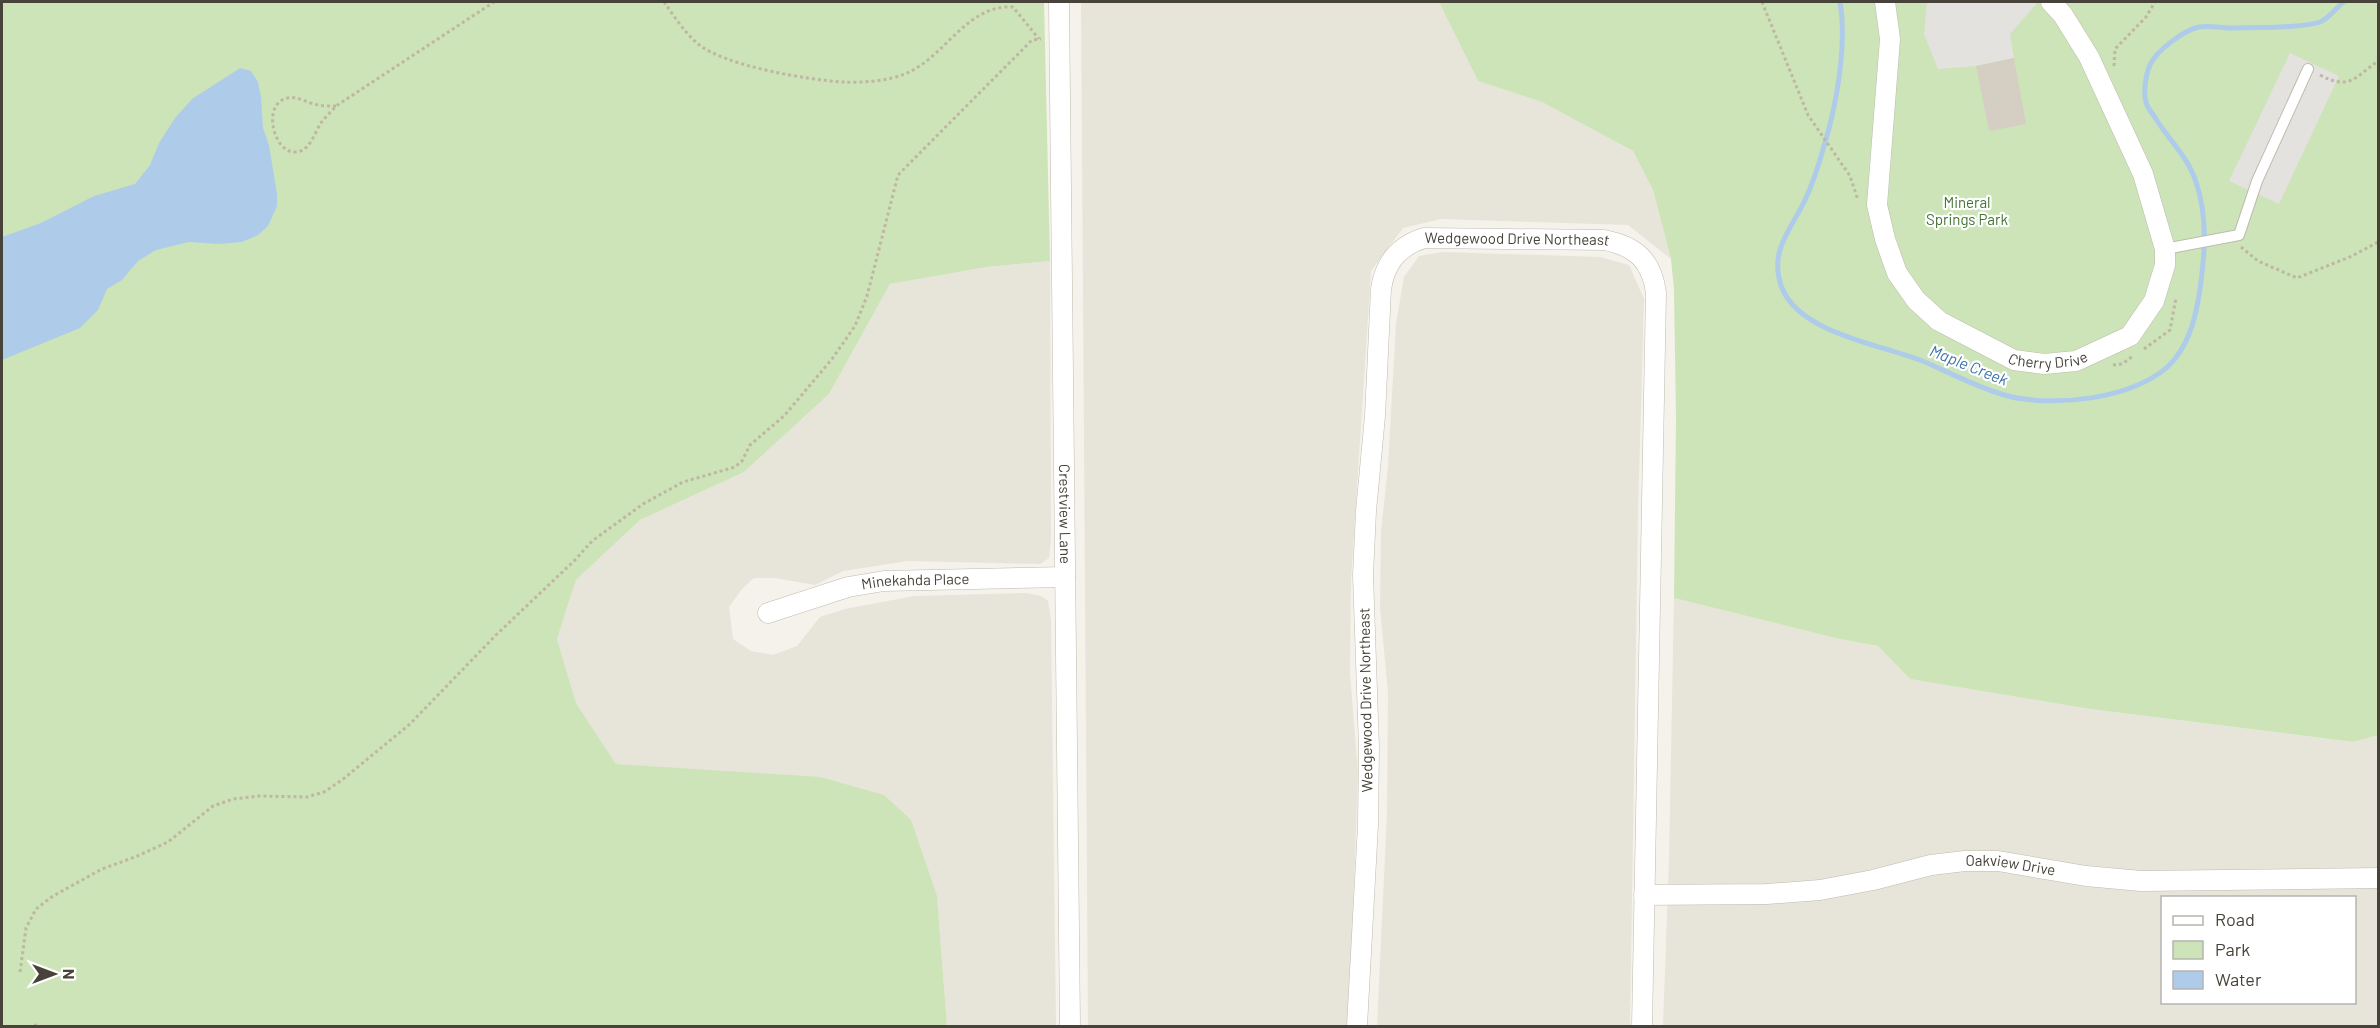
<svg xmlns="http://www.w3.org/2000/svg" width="2380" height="1028" viewBox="0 0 2380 1028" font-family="Barlow,sans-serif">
<rect width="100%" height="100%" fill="#f4f2eb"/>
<g fill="#e7e4da" fill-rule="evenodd">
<polygon points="1081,2 1439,2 1478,81 1542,102 1633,151 1653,190 1671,259 1628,225 1441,219 1403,228 1371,271 1351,579 1350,674 1358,773 1349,1026 1088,1026"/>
<polygon points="1443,252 1600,257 1629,265 1644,299 1638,512 1630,1026 1377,1026 1387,813 1388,692 1380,608 1381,532 1388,466 1396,324 1404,277 1419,256"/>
<polygon points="1050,261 1051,540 1049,558 1040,564 908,561 843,571 815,585 775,578 754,578 742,589 729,607 733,639 751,651 773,655 797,646 820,617 845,609 914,596 1026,593 1041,596 1048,601 1051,620 1056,1026 947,1026 937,896 710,771 616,764 576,703 557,639 576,580 640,520 744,472 829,394 890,284 987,267"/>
<path d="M1674,598L1835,638L1878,646L1910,679L2090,709L2352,742L2378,735V1026H1663L1669,860ZM2162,898H2354V1002H2162Z"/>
</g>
<g fill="#cce4b8">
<polygon points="2,2 1044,2 1050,261 987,267 890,284 829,394 744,472 640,520 576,580 557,639 576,703 616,764 820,777 884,795 911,820 937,896 947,1026 2,1026"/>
<polygon points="1439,2 2378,2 2378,735 2353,742 2090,709 1910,679 1878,646 1835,638 1674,598 1676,418 1674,290 1671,259 1653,190 1633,151 1542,102 1478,81"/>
</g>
<g fill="#e3e2df">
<polygon points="1927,2 2038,2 2010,34 2014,58 1976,66 1938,69 1924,34"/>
<polygon points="2290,53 2339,76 2279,204 2229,181"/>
</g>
<polygon fill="#aeccea" points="240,68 251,71 258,82 261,97 263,128 269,145 277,194 277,206 268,226 258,235 242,242 218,244 189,242 156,250 138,261 122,280 107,289 98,310 80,328 2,360 2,237 41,223 94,196 135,184 150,165 159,143 175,118 192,99"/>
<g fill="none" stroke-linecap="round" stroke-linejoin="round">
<path stroke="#aeccea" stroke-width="5" d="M1840,2C1847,44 1837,104 1824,146C1819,164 1813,183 1805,200C1791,230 1768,251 1782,288C1800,334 1884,345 1925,362C1950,373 1975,386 2001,394C2048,409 2141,400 2174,360C2191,339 2196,315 2200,289C2205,253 2208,218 2196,182C2188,157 2169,140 2156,119C2153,114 2147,108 2146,102C2143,92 2146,74 2150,65C2156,51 2184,30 2199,27C2209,25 2221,28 2231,28C2252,28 2302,28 2320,22C2329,19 2336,7 2344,2"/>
</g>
<polygon fill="#d4cfc2" points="2014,58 2026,124 1989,131 1976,66"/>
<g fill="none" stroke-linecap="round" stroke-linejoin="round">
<defs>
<polyline id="lane" points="2165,249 2239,235 2257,181 2308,69"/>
<g id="street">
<path id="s1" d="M1059,2L1070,1026"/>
<path id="s2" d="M1885,2L1890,39L1877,205L1885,239L1897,273L1916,300L1939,321L2014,360L2044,364L2076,361L2130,336L2154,301L2165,265V249L2143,174L2089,57L2063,15L2051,2"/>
<path id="s3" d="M768,613L848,587L884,581L1065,577"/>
<path id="s4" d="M1644,895L1767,894L1820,890L1873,880L1931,865L1965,861H1998L2086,876L2141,881L2378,878"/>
<path id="s5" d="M1357,1026L1368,825L1369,748L1363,575L1366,511L1375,416L1381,289C1385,262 1399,246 1424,238L1604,240C1636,246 1652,261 1656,293L1642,1026"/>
</g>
</defs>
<use href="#lane" stroke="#bfbbae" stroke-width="12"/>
<use href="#street" stroke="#bfbbae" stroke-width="21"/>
<g stroke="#bfb7a1" stroke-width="3" stroke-dasharray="3 3" stroke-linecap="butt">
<path d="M664,2C674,16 685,33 698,44C725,66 808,80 843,82C863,83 889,81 907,73C945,57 967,4 1013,7L1039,39"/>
<polyline points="1762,2 1808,115 1850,176 1858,200"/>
<polyline points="2114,66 2115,49 2146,17 2155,2"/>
<path d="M2320,75C2350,91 2355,77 2378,61"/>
<path d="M336,106C330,106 324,106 318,105C306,103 294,93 282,100C264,110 274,151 294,152C310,153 314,133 321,123C325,117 331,112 336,106L494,2"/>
<polyline points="2241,247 2258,261 2297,278 2352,256 2378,242"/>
<polyline points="2144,349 2170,330 2176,298"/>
<polyline points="2113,365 2122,364 2133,356"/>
<polyline points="20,972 26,928 36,909 53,896 102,869 135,857 168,842 213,806 233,799 260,796 307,797 324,792 342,780 410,724 496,635 575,560 592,541 643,504 683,482 735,467 742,461 750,445 784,416 832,359 855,326 867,296 898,175 1032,40 1041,39"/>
<polyline points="34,1025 39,1026"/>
</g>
<use href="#lane" stroke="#fff" stroke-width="10"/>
<use href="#street" stroke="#fff" stroke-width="20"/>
</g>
<g text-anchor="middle" stroke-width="4.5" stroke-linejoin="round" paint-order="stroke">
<g font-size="15" fill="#447432" stroke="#fff">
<text x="1967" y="208">Mineral<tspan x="1967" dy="17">Springs Park</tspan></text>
</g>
<g font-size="15" fill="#47433a" stroke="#fff">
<text dy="5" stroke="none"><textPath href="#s5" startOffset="902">Wedgewood Drive Northeast</textPath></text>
<text dy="5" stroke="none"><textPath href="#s2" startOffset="458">Cherry Drive</textPath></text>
<text dy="5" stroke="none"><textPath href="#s1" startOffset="512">Crestview Lane</textPath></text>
<text dy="5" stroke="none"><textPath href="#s3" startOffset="152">Minekahda Place</textPath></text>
<text transform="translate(1366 700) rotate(-91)" y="5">Wedgewood Drive Northeast</text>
<text dy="5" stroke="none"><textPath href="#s4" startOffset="370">Oakview Drive</textPath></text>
</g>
<g font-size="16" font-style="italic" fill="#3d71a9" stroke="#fff">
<text transform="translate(1969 365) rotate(22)" y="6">Maple Creek</text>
</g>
</g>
<rect width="2380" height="1028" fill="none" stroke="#47433a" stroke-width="6"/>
<rect x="2161" y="896" width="195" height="108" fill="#ffffff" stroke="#b5b4b0" stroke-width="1.5"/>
<rect x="2173" y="916" width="30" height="9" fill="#ffffff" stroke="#b5b4b0" stroke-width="1.5"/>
<text x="2215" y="926" font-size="18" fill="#47433a">Road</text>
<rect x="2173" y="941" width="30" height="18" fill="#cce4b8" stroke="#b5b4b0" stroke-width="1.5"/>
<text x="2215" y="956" font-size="18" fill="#47433a">Park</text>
<rect x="2173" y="971" width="30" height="18" fill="#aeccea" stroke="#b5b4b0" stroke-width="1.5"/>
<text x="2215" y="986" font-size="18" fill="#47433a">Water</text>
<g transform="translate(54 974) rotate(90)" stroke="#ffffff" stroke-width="4.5" paint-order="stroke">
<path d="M0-4.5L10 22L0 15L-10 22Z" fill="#47433a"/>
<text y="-9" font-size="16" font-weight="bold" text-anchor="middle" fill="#47433a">N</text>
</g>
</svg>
